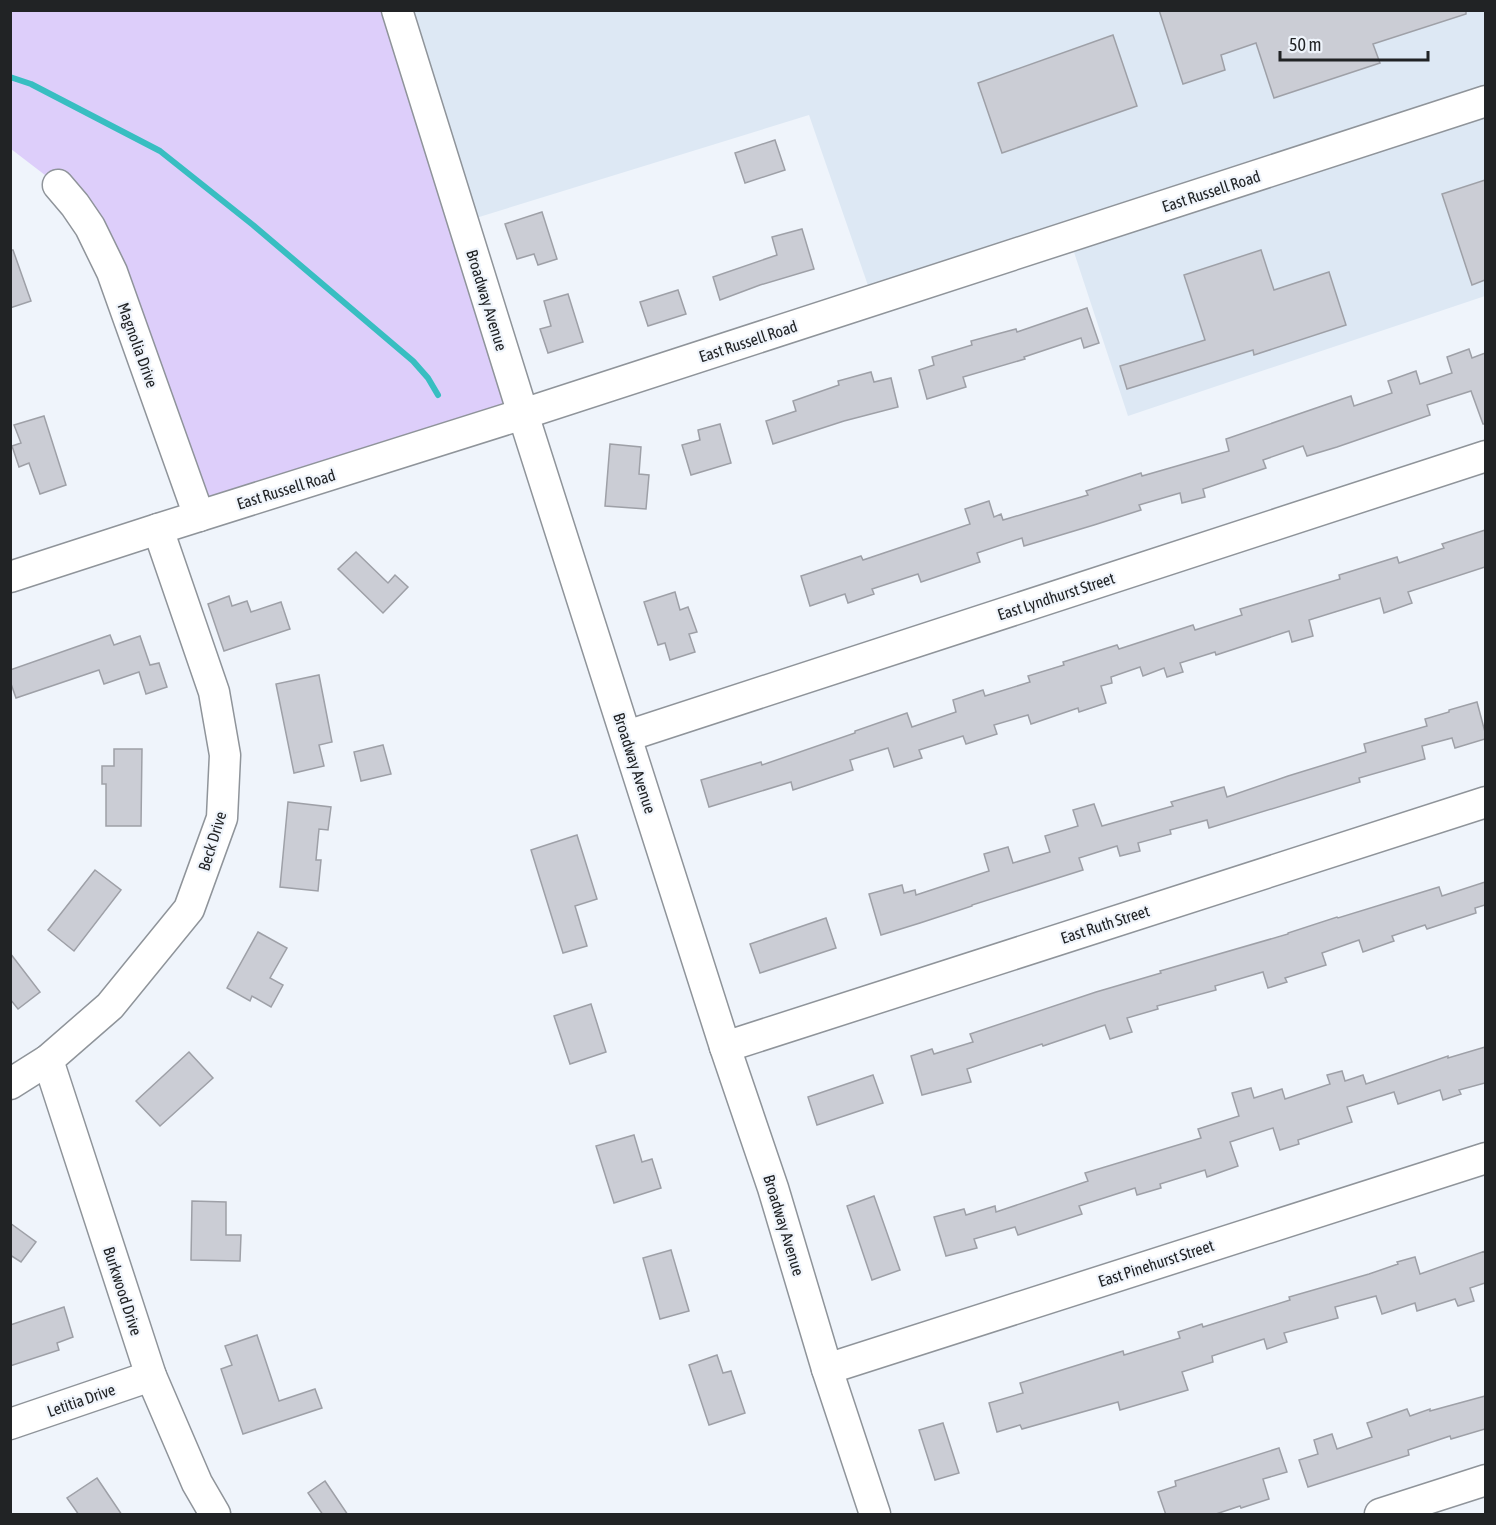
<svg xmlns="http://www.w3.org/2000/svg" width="1496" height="1525" viewBox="0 0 1496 1525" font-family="'Asap Condensed',sans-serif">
<rect width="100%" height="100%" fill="#eff4fb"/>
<polygon fill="#dde8f4" points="397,11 1485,11 1485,296 1128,416 1069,237 873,300 809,115 463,222"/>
<polygon fill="#ddcefa" points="10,11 397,11 523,414 199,516 112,272 58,185 11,149"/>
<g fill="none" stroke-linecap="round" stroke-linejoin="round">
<polyline stroke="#38bec1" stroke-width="6" points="10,77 31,84 160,151 253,225 413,361 428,378 438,395"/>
</g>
<g fill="#cbcdd5" stroke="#9ea0a7" stroke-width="1.5">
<polygon points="1159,10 1466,10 1466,14 1373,44 1380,63 1274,98 1256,43 1221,55 1225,70 1183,84"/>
<polygon points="1113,35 1137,106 1002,153 978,83"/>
<polygon points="775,140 785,170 745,183 735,153"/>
<polygon points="1485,180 1485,280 1472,285 1442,194"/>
<polygon points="542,212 557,259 538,265 534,254 517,259 505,224"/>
<polygon points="802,229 814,269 760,285 720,300 713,277 777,255 772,237"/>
<polygon points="10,250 13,250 31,301 10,308"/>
<polygon points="1261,250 1274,290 1329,272 1346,325 1254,355 1253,350 1127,389 1120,366 1205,340 1184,275"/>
<polygon points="678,290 686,314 648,326 640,302"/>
<polygon points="568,294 583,342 548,353 540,329 551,326 544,301"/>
<polygon points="1087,308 1099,343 1084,348 1081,338 1024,357 1025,359 963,377 966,387 927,399 919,370 934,365 932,357 972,345 971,341 1016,329 1017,332"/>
<polygon points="1469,349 1472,358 1485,353 1485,424 1483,424 1471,391 1427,405 1430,415 1337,447 1307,456 1303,446 1263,460 1266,468 1203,489 1205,497 1182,503 1180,493 1139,505 1141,510 1094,525 1024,546 1022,538 977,553 980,562 921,582 918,574 872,589 874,594 848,603 845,594 810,606 801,576 861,556 863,560 970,524 965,509 989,501 994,517 1001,514 1003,520 1088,495 1086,491 1141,473 1142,476 1229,451 1226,439 1351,396 1354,406 1392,393 1388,381 1416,371 1420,384 1452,373 1447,357"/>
<polygon points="871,372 874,382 891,378 898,407 844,421 773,444 766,421 796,411 793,401 839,385 838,381"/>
<polygon points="44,416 66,485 40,494 29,463 19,467 12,446 21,443 14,425"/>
<polygon points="720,424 731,463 691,475 682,445 700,440 698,430"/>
<polygon points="610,444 641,447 639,474 649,475 646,509 605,506"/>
<polygon points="1485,530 1485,567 1408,592 1412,603 1384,613 1380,598 1309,620 1313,636 1292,642 1289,631 1216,655 1215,652 1180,663 1183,672 1167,677 1164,668 1143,676 1140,667 1111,677 1112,683 1101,686 1106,703 1079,712 1078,708 1031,724 1028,715 994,725 997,734 966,744 963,736 919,750 922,758 894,767 888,748 850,760 853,770 793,790 791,782 709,807 701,780 761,762 762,765 855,733 855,731 907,713 912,727 956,712 953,700 983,690 985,696 1030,682 1028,676 1064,665 1063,662 1117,645 1119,649 1193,625 1195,630 1242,615 1240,609 1340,579 1339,575 1397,557 1399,563 1444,548 1442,544"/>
<polygon points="356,552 388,583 395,575 408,587 383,613 338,569"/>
<polygon points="675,592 680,610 688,607 697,632 689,634 695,652 670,660 665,643 658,645 644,602"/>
<polygon points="229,596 232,606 247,601 251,612 281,602 290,629 224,651 208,604"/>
<polygon points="110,635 114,645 140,636 150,665 159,663 167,687 146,694 139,672 104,684 99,670 16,698 10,681 10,670"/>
<polygon points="319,675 332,742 319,745 324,766 294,773 276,684"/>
<polygon points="1477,702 1485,732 1485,739 1455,748 1452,738 1422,746 1425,759 1359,778 1360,782 1209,828 1207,820 1170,830 1171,834 1138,843 1140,851 1120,856 1117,846 1079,858 1083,870 972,905 972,906 920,923 881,935 869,894 902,885 904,893 915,890 916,895 989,871 984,854 1008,847 1013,863 1050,852 1045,836 1078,826 1073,810 1094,804 1102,826 1173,806 1171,802 1224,787 1227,797 1288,776 1366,752 1364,744 1427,726 1425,719 1449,712 1449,710"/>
<polygon points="383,745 391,774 361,781 354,752"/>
<polygon points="114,749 142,749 141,826 106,826 106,784 102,784 102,766 114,766"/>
<polygon points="288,802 331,807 328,830 319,829 316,860 321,860 318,891 280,887"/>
<polygon points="577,835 597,899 575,906 587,946 563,953 531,850"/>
<polygon points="95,870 121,890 74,951 48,930"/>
<polygon points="1485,882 1485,905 1475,908 1476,913 1427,929 1425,925 1392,936 1394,941 1363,952 1359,940 1322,953 1326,965 1285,978 1287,982 1268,988 1263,972 1215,986 1216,990 1157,1006 1158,1009 1127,1018 1132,1032 1110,1039 1105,1025 1043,1046 1042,1044 967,1069 971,1082 922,1095 911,1056 932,1049 934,1054 973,1042 970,1034 1096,992 1161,973 1160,971 1288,934 1288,933 1337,917 1338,918 1439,887 1442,896"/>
<polygon points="826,918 836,948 760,973 750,944"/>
<polygon points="258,932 287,948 270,978 283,985 271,1007 252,996 250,1001 227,988"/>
<polygon points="10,953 40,992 18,1009 10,999"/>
<polygon points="591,1004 606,1052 570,1064 554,1016"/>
<polygon points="1485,1047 1485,1083 1459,1090 1461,1094 1443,1100 1440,1090 1398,1104 1394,1092 1347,1107 1352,1122 1298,1140 1299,1144 1280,1150 1273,1128 1230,1142 1238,1166 1207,1177 1205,1170 1160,1184 1161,1188 1137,1195 1135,1188 1079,1206 1082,1214 1018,1235 1015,1227 974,1239 977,1248 946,1256 934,1217 964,1209 966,1215 995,1206 996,1212 1088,1181 1085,1173 1201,1138 1198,1129 1239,1116 1232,1093 1251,1088 1254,1098 1282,1089 1285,1099 1330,1084 1327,1075 1342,1071 1345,1081 1363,1075 1366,1084 1448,1056 1448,1058"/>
<polygon points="189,1052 213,1078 160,1126 136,1101"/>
<polygon points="873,1075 883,1103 817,1125 808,1097"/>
<polygon points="634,1135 642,1162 652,1159 661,1188 614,1203 596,1146"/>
<polygon points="874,1196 900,1270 872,1280 847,1206"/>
<polygon points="192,1201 226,1202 226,1235 241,1235 240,1261 191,1260"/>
<polygon points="10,1223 36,1242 21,1262 10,1255"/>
<polygon points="671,1250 689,1311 660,1319 643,1258"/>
<polygon points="1485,1251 1485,1283 1470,1288 1474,1301 1458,1306 1455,1299 1417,1311 1415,1303 1382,1314 1376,1296 1335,1307 1338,1318 1284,1333 1287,1342 1267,1349 1264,1339 1212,1356 1213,1362 1182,1372 1188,1390 1120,1410 1118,1402 1022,1429 1020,1425 997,1432 989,1403 1023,1393 1020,1383 1123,1351 1124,1355 1180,1338 1178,1332 1202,1324 1203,1327 1290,1300 1289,1297 1369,1274 1398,1264 1397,1262 1415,1257 1420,1274"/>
<polygon points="64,1307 73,1337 57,1343 59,1350 10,1366 10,1325"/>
<polygon points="257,1335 279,1401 315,1389 322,1408 243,1434 221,1369 232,1365 225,1346"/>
<polygon points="717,1355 723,1373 731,1371 745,1413 709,1425 689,1365"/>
<polygon points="1485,1396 1485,1429 1451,1439 1450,1436 1408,1450 1409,1455 1308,1487 1299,1460 1318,1454 1314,1440 1332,1434 1337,1449 1372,1437 1367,1423 1407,1409 1410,1416 1430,1409 1430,1411"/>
<polygon points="943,1423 959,1473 935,1480 919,1430"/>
<polygon points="1279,1448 1287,1472 1263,1479 1269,1499 1241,1508 1240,1506 1213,1515 1166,1515 1158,1492 1176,1486 1175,1481"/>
<polygon points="97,1478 122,1515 79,1515 67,1498"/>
<polygon points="325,1481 348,1515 323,1515 308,1493"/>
</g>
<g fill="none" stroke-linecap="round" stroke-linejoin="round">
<defs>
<g id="minor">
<polyline points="397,10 523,414 725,1047 773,1188 827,1369 875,1514"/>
<polyline points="58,185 75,205 90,227 112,272 199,516"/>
<polyline points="10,577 158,529 523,414 1486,101"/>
<polyline points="627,736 1486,456"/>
<polyline points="725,1047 1486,802"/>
<polyline points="48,1060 151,1376 197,1483 215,1514"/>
<polyline points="10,1084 48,1060 110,1006 189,909 222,818 225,755 214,692 158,529"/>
<polyline points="827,1369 1486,1158"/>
<polyline points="10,1424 151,1376"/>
<polyline points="1380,1514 1486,1480"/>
</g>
</defs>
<use href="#minor" stroke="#8f949a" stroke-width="33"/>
<use href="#minor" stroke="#fff" stroke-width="30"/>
</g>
<g text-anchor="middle" stroke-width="4.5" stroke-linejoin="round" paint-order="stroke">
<g font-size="16" fill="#212325" stroke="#eff4fb">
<text transform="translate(1211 191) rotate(-18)" y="6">East Russell Road</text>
<text transform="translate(487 300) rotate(73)" y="6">Broadway Avenue</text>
<text transform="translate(748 341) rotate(-18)" y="6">East Russell Road</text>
<text transform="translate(138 345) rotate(70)" y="6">Magnolia Drive</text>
<text transform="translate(286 489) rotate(-17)" y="6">East Russell Road</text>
<text transform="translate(1056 596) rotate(-18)" y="6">East Lyndhurst Street</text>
<text transform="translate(635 763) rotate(72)" y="6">Broadway Avenue</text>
<text transform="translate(212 841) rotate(-73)" y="6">Beck Drive</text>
<text transform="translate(1105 924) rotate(-18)" y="6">East Ruth Street</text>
<text transform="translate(784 1225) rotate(73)" y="6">Broadway Avenue</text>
<text transform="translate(1156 1263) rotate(-18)" y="6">East Pinehurst Street</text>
<text transform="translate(123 1291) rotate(72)" y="6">Burkwood Drive</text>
<text transform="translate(81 1400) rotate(-19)" y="6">Letitia Drive</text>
</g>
</g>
<rect width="1496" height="1525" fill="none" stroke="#212325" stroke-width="24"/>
<path d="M1280 51v9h148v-9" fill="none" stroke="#212325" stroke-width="3"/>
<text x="1289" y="51" font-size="18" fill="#212325" stroke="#eff4fb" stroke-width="4.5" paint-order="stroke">50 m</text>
</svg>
